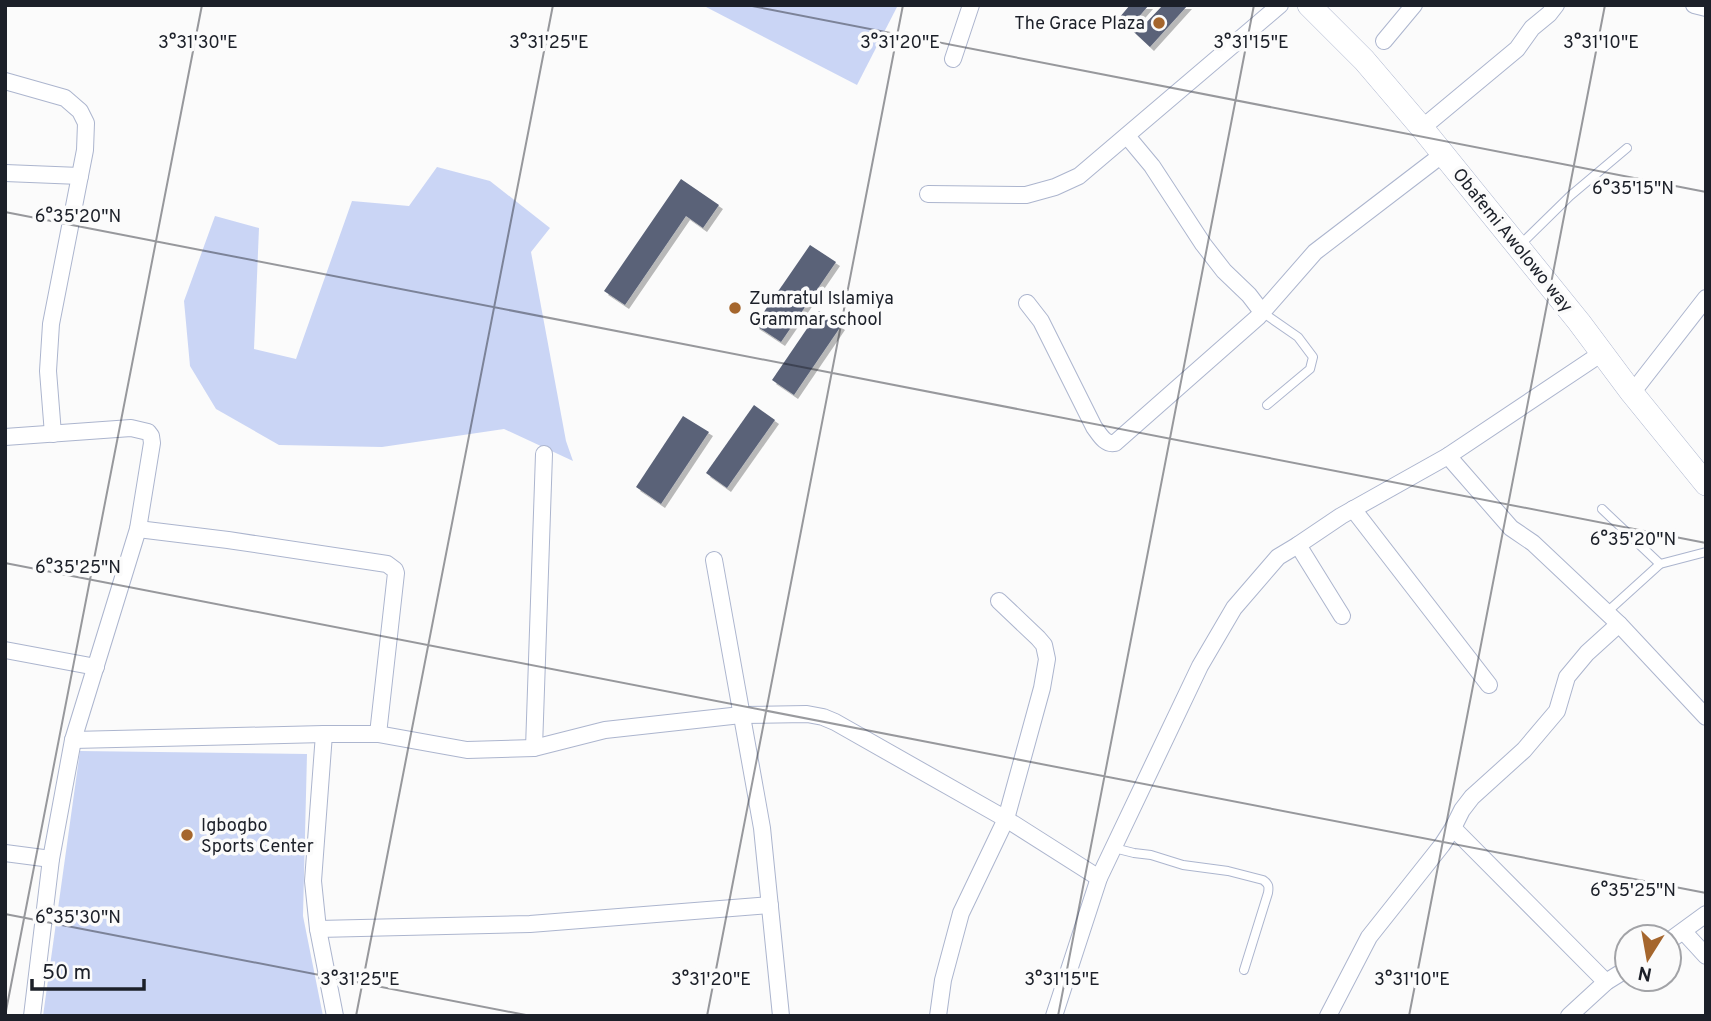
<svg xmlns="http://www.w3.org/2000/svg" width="1711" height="1021" viewBox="0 0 1711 1021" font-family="Overpass,sans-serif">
<defs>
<filter id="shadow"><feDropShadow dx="4" dy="4" stdDeviation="0" flood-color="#0004"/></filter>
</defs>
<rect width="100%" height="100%" fill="#fbfbfb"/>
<g fill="#cad5f5">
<polygon points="707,5 898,5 857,85 706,7"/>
<polygon points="437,167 490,181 550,228 531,252 566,441 573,461 504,429 382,447 279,445 216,409 190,366 184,301 215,216 259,228 254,349 296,359 352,201 409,206"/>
<polygon points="80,751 307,754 303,916 323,1016 43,1016"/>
</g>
<g fill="#5a6278" filter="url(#shadow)">
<polygon points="1130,5 1149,5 1136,20 1143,26 1163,5 1188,5 1150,47 1119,18"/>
<polygon points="681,179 719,205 703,228 686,216 625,305 604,291"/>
<polygon points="810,245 836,262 781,342 755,325"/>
<polygon points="819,311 841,326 794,395 772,380"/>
<polygon points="754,405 775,420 727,488 706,473"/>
<polygon points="683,416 709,432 661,504 636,487"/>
</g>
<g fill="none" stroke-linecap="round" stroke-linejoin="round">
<defs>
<g id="service">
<polyline points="1520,245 1570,196 1627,148"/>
<polyline points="1262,312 1298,337 1313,357 1310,369 1267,405"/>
<polyline points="1602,509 1660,564"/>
<polyline points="1607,612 1660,564 1706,552"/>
<path d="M1114,848L1134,853L1151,855L1183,865L1228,871L1263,880C1269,884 1269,887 1268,893L1244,970"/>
</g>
<g id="minor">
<polyline points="1694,5 1706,8"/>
<polyline points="1384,41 1414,5"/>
<polyline points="953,59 971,5"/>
<polyline points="5,81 65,98 80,111 86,123 85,150 51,324 48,371 53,434"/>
<polyline points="1422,128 1517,49 1532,28 1549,14 1556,5"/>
<polyline points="1127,136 1152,166 1203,244 1224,271 1249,295 1262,312"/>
<polyline points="5,173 80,176"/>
<polyline points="928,194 1026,195 1055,187 1079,176 1280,5"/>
<path d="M1027,303L1041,321L1094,427C1100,435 1105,445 1115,443L1258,317L1315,252L1443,154"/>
<polyline points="1632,393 1706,298"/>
<polyline points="5,437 131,428 148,432 151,436 152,443 138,529 73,740 51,859 32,1016"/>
<polyline points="1448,456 1511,528 1533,543 1619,624 1706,717"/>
<polyline points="1353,509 1489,685"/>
<polyline points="138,529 228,540 387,564 395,570 396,573 378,734"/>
<polyline points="1298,545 1342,616"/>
<polyline points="714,560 762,828 781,1016"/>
<polyline points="5,650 96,667"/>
<polyline points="324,734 313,881 318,929 335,1016"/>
<polyline points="73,740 324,734 378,734 467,750 534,748 605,730 741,715 807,714 823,717 835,722 1006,819 1099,878"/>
<polyline points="534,748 544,454"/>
<polyline points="1453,828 1606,982"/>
<polyline points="5,853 51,859"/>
<polyline points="318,929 530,924 770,905"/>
<polyline points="1684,932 1706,956"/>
<polyline points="1669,941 1706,914"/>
<polyline points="938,1016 943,980 961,913 1006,819 1042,688 1047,659 1044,645 1038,638 999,601"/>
<polyline points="1054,1016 1099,878 1200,666 1234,608 1278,557 1298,545 1341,516 1448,456 1602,353"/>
<polyline points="1328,1016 1369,937 1442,845 1453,828 1462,810 1472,797 1524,750 1557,711 1567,677 1587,653 1619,624"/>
<polyline points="1569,1016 1606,982 1627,969"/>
</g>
<polyline id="secondary" points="1309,5 1364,60 1422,128 1579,322 1632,393 1706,484"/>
</defs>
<use href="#service" stroke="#acb5ce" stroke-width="10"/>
<use href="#minor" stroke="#acb5ce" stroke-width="18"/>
<use href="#secondary" stroke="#acb5ce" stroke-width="24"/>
<use href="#service" stroke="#fff" stroke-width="8"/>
<use href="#minor" stroke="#fff" stroke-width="16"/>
<use href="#secondary" stroke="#fff" stroke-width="23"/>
</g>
<path fill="none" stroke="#1c2029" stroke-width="2" stroke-opacity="0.45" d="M747,5L1706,192M5,212L1706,543M5,563L1706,893M5,914L531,1016M5,1016L202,5M356,1016L553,5M707,1016L903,5M1058,1016L1254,5M1409,1016L1605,5"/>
<g fill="#a5662d" stroke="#fbfbfb" stroke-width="2.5">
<circle cx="1159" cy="23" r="7"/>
<circle cx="735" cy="308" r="7"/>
<circle cx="187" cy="835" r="7"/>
</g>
<g text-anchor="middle" stroke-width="7" stroke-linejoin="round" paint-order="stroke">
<g font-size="18" fill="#1c2029" stroke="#fbfbfb" text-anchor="start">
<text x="1145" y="29" text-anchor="end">The Grace Plaza</text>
<text x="749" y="304">Zumratul Islamiya<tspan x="749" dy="21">Grammar school</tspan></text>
<text x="201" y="831">Igbogbo<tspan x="201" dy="21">Sports Center</tspan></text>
</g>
<g font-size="18" fill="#1c2029" stroke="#fbfbfb">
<text transform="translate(1513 240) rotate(51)" y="6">Obafemi Awolowo way</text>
</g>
</g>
<g font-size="18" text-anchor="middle" fill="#1c2029" stroke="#fbfbfb" stroke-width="7" stroke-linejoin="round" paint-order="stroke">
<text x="198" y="48">3°31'30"E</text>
<text x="549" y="48">3°31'25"E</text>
<text x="900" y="48">3°31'20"E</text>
<text x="1251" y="48">3°31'15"E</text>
<text x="1601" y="48">3°31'10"E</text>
<text x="1633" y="194">6°35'15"N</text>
<text x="78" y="222">6°35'20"N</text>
<text x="1633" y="545">6°35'20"N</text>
<text x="78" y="573">6°35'25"N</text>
<text x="1633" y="896">6°35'25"N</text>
<text x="78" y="923">6°35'30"N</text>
<text x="360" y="985">3°31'25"E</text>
<text x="711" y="985">3°31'20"E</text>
<text x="1062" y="985">3°31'15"E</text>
<text x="1412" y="985">3°31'10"E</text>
</g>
<rect width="1711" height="1021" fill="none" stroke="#1c2029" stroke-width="14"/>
<g transform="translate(1648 958) rotate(191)"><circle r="33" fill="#fbfbfb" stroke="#a2a3a7" stroke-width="2"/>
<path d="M0-5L12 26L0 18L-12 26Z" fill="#a5662d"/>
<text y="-10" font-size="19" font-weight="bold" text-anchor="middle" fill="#1c2029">N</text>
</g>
<path d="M32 979v10h112v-10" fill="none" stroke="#1c2029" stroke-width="3.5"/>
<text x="42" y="979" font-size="21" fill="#1c2029" stroke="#fbfbfb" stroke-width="5" paint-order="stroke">50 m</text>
</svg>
